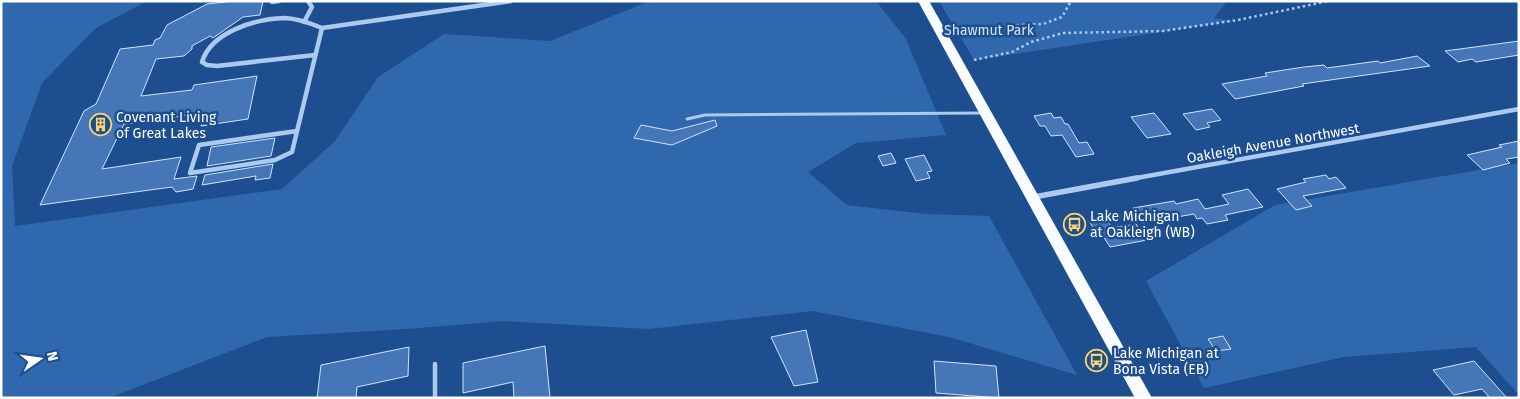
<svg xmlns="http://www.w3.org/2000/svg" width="1520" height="399" viewBox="0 0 1520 399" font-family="'Fira Sans',sans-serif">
<rect width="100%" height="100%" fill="#1d4e90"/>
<g fill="#3068ae">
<polygon points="1,1 147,1 96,28 42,83 12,166 15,226 282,189 335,141 378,77 444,34 550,41 650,1 876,1 906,39 946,135 856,143 808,172 847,205 926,214 989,216 1077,375 949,337 812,311 649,329 505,321 406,329 267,337 109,398 1,398"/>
<polygon points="939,1 1227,1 1214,18 1234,21 974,60"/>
<polygon points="1519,163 1519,395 1476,347 1344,357 1204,388 1146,281 1275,205"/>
</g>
<g fill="#4577b8" stroke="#d2e4fa">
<polygon points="234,1 263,1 260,15 243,17 213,38 210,36 192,46 192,49 184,56 156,59 141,96 192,90 194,85 257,76 248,119 201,126 204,113 124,124 102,169 181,157 174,179 197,176 193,189 176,192 172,187 40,205 84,111 96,104 120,49 153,45 155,40 160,38 167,25 207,4"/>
<polygon points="1519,41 1519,55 1476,62 1472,59 1458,62 1445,51"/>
<polygon points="1417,56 1430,66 1302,84 1304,86 1235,99 1222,84 1267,76 1265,73 1304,67 1324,65 1327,68 1378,61 1380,63"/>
<polygon points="1212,109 1221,120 1207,123 1210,127 1196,130 1183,114"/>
<polygon points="1051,113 1054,118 1061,117 1065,124 1068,124 1079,143 1087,142 1094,154 1076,157 1062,135 1051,136 1045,126 1040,126 1034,116"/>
<polygon points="1154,113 1171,134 1147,138 1131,117"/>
<polygon points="715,120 717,126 672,145 634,138 641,125 672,131"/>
<polygon points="275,138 271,156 207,166 211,147"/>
<polygon points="1519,141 1519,157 1506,159 1510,163 1483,170 1467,155 1502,147 1499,145"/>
<polygon points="891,153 896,163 883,166 878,156"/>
<polygon points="924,155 932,171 927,172 930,178 916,181 905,159"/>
<polygon points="273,164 270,178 255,180 256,176 202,185 205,175"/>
<polygon points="1326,175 1329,179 1336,177 1346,188 1303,196 1312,206 1296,210 1277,189 1306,182 1303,179"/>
<polygon points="1248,189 1263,207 1225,215 1228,220 1207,224 1202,218 1197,219 1194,214 1143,223 1133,208 1174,201 1176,204 1198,199 1205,209 1229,204 1222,195"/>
<polygon points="1106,218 1112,228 1136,224 1147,240 1110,247 1101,233 1097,234 1089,221"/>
<polygon points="806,330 818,382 794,386 771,337"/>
<polygon points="1223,336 1231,349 1216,351 1208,339"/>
<polygon points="545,346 550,398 514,398 513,382 463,393 463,363"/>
<polygon points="409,347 408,376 357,387 356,398 317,398 321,365"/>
<polygon points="934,361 996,366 999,398 936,393"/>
<polygon points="1474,361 1507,398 1490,398 1482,389 1454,395 1433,370"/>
</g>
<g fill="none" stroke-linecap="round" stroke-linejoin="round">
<g stroke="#acc9ee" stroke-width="2.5" stroke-dasharray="2.5 3" stroke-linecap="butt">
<polyline points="956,28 1043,24 1062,17 1071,1"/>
<polyline points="974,60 1012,52 1031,42 1063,33 1163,31 1238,20 1329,1"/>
</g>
<polyline stroke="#acc9ee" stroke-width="3" points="687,119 705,115 982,113"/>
<polyline stroke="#acc9ee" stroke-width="4.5" points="435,364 435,398"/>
<g stroke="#acc9ee" stroke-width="4.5">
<polyline points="272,2 279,1"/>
<polyline points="304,22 312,7 308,1"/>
<path d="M315,55L217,66L207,65L202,62C211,32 255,19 284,18C297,18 310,23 322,28L511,1"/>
<polyline points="297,131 199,145 190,173 275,160 292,152 322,28"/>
<polyline points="1131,179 1519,109"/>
</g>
<polyline stroke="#acc9ee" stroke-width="5.5" points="1034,197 1137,178"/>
<polygon fill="#f9fcff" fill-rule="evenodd" points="918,1 929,1 1152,398 1135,398"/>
</g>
<defs>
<symbol id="building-ring" viewBox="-11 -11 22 22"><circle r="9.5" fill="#1d4e90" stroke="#fdd46b" stroke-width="1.5"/><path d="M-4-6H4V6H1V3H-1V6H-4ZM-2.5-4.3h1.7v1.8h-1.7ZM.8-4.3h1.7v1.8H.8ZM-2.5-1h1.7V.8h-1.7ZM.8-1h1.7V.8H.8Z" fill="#fdd46b"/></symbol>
<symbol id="bus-ring" viewBox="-11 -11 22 22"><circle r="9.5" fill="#1d4e90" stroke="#fdd46b" stroke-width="1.5"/><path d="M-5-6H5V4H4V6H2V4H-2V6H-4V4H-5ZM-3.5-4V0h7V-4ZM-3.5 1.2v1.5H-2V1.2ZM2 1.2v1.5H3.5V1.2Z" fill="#fdd46b"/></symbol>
</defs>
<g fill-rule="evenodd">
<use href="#building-ring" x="88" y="112" width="25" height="25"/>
<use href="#bus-ring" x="1062" y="212" width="25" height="25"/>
<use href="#bus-ring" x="1084" y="348" width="25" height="25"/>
</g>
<g text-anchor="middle" stroke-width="5" stroke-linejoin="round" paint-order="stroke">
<g font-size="14" fill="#d2e4fa" stroke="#1d4e90">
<text x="989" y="35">Shawmut Park</text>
</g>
<g font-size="14" fill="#fff" stroke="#1d4e90" text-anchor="start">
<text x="116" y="122">Covenant Living<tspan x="116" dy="16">of Great Lakes</tspan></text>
<text x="1090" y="221">Lake Michigan<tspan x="1090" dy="16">at Oakleigh (WB)</tspan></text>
<text x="1113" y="358">Lake Michigan at<tspan x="1113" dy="16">Bona Vista (EB)</tspan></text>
</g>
<g font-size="14" fill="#fff" stroke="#1d4e90">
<text transform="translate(1273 143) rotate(-10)" y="5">Oakleigh Avenue Northwest</text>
</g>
</g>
<rect width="1520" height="399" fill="none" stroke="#ffffff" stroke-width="5"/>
<g transform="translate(40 359) rotate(77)" stroke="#1d4e90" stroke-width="4" paint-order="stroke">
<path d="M0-4L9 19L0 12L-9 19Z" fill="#ffffff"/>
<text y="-8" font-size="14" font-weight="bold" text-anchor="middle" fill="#ffffff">N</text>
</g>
</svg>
